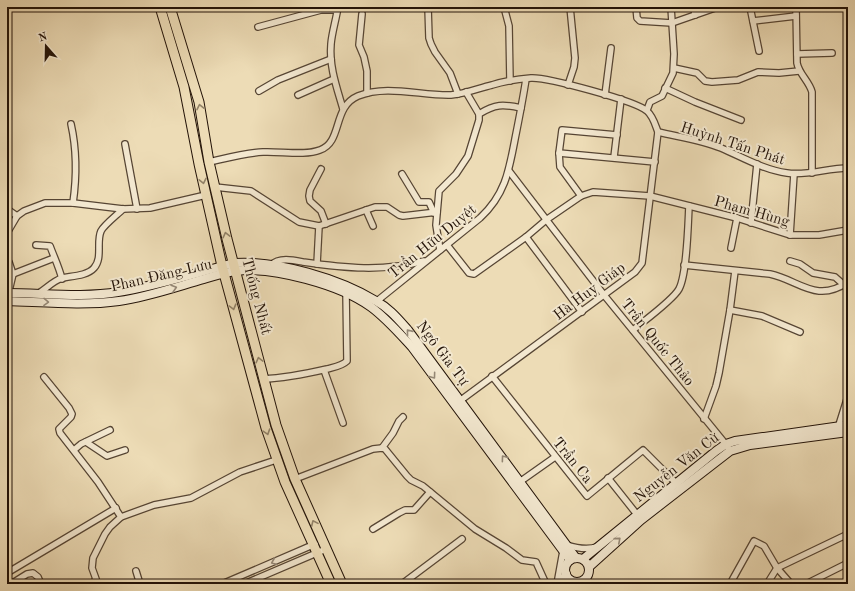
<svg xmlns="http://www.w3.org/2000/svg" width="855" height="591" viewBox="0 0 855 591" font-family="'Old Standard TT',serif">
<rect width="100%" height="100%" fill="#eddcb6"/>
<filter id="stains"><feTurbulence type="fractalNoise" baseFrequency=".005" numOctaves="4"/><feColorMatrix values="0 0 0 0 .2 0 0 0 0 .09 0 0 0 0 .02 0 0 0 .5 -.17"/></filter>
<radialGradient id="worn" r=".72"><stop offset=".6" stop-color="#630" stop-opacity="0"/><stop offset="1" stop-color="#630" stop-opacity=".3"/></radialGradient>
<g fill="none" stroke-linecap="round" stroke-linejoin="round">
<defs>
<g id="minor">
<path d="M338,7C336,20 332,32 331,44C329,67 337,88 343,109"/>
<polyline points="428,7 429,38 431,44 435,52 450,73 458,94"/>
<polyline points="504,7 509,26 510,81"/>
<polyline points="636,7 637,18 640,21 672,23 718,7"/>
<polyline points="694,7 695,15"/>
<polyline points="750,7 759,51"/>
<path d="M796,7L797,63C799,74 809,81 812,92V173"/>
<polyline points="362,14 359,45 364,57 367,71 367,93"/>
<polyline points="753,21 796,16"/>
<polyline points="258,27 321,10 337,10"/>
<polyline points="797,54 832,53"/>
<polyline points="674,68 697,73 705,81 712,82 738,80 758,72 779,73 799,71"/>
<polyline points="568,85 574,67 575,58 570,7"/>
<polyline points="665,88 695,102 741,120"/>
<polyline points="259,91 278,80 331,59"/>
<polyline points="298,95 334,79"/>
<polyline points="605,95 611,48"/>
<polyline points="647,110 650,102 662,96 673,73 674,54 671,7"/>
<path d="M479,114C495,104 503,104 521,108"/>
<path d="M71,124C77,151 77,175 73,203"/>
<path d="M658,132C679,137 701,140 721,148C742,157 764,170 787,173C808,176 827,168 848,168"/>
<polyline points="125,144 137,209"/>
<polyline points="559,153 655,162"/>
<polyline points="614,157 621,99"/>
<path d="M209,162C227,158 245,153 263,152C280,151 305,156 320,150C343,142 332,107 358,96C387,84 421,96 451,95C465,94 479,88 492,85C505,81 518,79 531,78C547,77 636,101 647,111C653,116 655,124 658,132L642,263L635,272L461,400"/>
<polyline points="321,169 310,190 309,196 310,201 321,211 326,224"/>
<polyline points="509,171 604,295 728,447"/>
<polyline points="402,174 419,202 429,202 434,213"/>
<polyline points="215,187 251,191 299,222 319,226 375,207 387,207 399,215 403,216 437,212"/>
<polyline points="581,196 560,167 559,153 562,130 617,135"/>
<polyline points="7,209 17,216"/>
<polyline points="366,210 373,226"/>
<polyline points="751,223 757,164"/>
<polyline points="7,233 17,216 24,211 45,203 73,203 123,209 150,208 206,195"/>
<polyline points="790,235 794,174"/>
<polyline points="526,237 582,312"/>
<path d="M36,245L50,246C54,257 59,267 62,279"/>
<polyline points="447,245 469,273 474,274 526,237 546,220 581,196 593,192 650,196 737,218 790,235 819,235 848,230"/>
<polyline points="731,248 737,218"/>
<polyline points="440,250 436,225 439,191 456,174 468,156 479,120 479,114 466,92"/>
<polyline points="790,261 800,264 813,273 835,277 844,285"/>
<polyline points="317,264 319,226"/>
<path d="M271,265C279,257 293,260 303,262C345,268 383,272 424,261"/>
<path d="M684,265L770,274C799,280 816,304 848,282"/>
<polyline points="13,274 54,258"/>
<path d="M39,293C47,288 53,281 62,278C72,276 87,276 94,268C103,258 96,242 101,231C104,225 117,215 123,209"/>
<polyline points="8,295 13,274 9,262"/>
<path d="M377,301L480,218C505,195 509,171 515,139C519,119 523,99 526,79"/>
<polyline points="730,310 762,316 800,332"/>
<path d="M633,330C644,321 673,300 679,289C687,274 688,225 689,206"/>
<polyline points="324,370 343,423"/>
<polyline points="492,376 587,496 643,450 678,485"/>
<polyline points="44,377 69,408 72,414 71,417 59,429 60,433 98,482 121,517"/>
<path d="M263,379C286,378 305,374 327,369C334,367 342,366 347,361L346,292"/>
<polyline points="704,419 716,386 719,373 730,310 735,271"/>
<polyline points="838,428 848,396"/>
<polyline points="86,442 107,456 125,450"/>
<polyline points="382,448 393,433 399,421 403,417"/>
<polyline points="74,450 81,444 110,430"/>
<polyline points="608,478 639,517"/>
<polyline points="295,479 373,449 382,448 385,449 407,476 411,480 423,486 475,529 506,548 522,560 536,562 546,584"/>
<polyline points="521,481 555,457"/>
<polyline points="373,529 399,513 405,510 414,510 430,492"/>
<path d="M567,545C576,548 587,550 597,547"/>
<polyline points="136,571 140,584"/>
<polyline points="7,573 116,508"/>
<polyline points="579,581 580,584"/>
<polyline points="11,584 27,574 33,573 38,577 41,584"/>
<polyline points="92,584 96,579 92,568 93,558 105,534 110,527 121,517 154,505 191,498 240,472 276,460"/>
<polyline points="222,584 315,544"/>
<polyline points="244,584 326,549"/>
<polyline points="402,584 462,539"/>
<polyline points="557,584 563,551"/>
<polyline points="730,584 754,541 764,546 777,568 791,584"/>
<polyline points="767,584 777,568 848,534"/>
<polyline points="806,584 848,563"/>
</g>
<g id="secondary">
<path d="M7,293C42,293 84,298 118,292C157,286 195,273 234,263C277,260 340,279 376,301C389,308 398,319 408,330L576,558"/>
<path d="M7,301C42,302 84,306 119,301C148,297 176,287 204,279C214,276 225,272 236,271C272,266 341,285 371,307C386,318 399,333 412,347L570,560"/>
<circle cx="577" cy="570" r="12"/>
<polyline points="583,559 716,451 726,444 735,441 848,425"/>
<polyline points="589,567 641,520 730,451 750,445 848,432"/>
<polyline points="560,584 563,580 566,574"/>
</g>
<g id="primary">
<polyline points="160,7 184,87 199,164 222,266 266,428 285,482 331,584"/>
<polyline points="170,7 199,102 209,162 227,239 276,425 295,479 342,584"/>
</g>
</defs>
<use href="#minor" stroke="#564534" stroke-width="8"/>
<use href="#secondary" stroke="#231308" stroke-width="10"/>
<use href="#primary" stroke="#231308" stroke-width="11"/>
<use href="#minor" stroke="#f3e8d0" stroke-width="5.5"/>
<use href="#secondary" stroke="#f3e8d0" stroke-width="8"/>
<use href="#primary" stroke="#eddcb6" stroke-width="9"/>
</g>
<defs><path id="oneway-chevron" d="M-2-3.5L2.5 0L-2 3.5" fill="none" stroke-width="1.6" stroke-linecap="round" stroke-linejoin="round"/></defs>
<g stroke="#928268">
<use href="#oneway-chevron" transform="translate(200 107) rotate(-102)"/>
<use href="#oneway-chevron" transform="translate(203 181) rotate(78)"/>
<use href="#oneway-chevron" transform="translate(226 235) rotate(-104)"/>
<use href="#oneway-chevron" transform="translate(233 307) rotate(75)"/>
<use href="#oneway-chevron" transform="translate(259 360) rotate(-104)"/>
<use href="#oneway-chevron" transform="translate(267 432) rotate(72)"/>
<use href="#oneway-chevron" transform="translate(314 523) rotate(-114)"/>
</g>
<g stroke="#958876">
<use href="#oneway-chevron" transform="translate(174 288) rotate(-16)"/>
<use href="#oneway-chevron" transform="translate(46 302) rotate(1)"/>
<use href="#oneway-chevron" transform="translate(409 332) rotate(-129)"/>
<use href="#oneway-chevron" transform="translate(433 376) rotate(54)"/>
<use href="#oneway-chevron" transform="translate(504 458) rotate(-126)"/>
<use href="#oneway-chevron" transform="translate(618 540) rotate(-41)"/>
<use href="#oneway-chevron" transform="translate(274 562) rotate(157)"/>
</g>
<g text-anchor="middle" stroke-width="4" stroke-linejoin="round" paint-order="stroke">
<g font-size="15" fill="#231308" stroke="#f3e8d0">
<text transform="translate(733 143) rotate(18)" y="5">Huỳnh Tấn Phát</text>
<text transform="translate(752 211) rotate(16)" y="5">Phạm Hùng</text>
<text transform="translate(432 241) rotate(-39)" y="5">Trần Hữu Duyệt</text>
<text transform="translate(161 275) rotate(-13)" y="5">Phan Đăng Lưu</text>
<text transform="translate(589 291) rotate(-37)" y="5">Hà Huy Giáp</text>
<text transform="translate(257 296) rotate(75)" y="5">Thống Nhất</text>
<text transform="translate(658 342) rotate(51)" y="5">Trần Quốc Thảo</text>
<text transform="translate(443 353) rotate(53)" y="5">Ngô Gia Tự</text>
<text transform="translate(573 460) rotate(51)" y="5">Trần Ca</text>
<text transform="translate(676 467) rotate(-38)" y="5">Nguyễn Văn Cừ</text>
</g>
</g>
<rect width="855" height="591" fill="none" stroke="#eddcb6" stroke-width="24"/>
<rect x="8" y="8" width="839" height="575" fill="none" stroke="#231308" stroke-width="2"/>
<rect x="12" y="12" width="831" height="567" fill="none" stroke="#231308"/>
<g transform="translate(46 46) rotate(340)" stroke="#f3e8d0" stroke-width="3" paint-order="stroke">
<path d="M0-3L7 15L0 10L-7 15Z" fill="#231308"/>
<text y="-6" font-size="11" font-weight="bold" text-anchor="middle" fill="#231308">N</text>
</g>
<rect width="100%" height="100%" filter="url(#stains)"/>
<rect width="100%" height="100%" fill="url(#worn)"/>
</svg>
